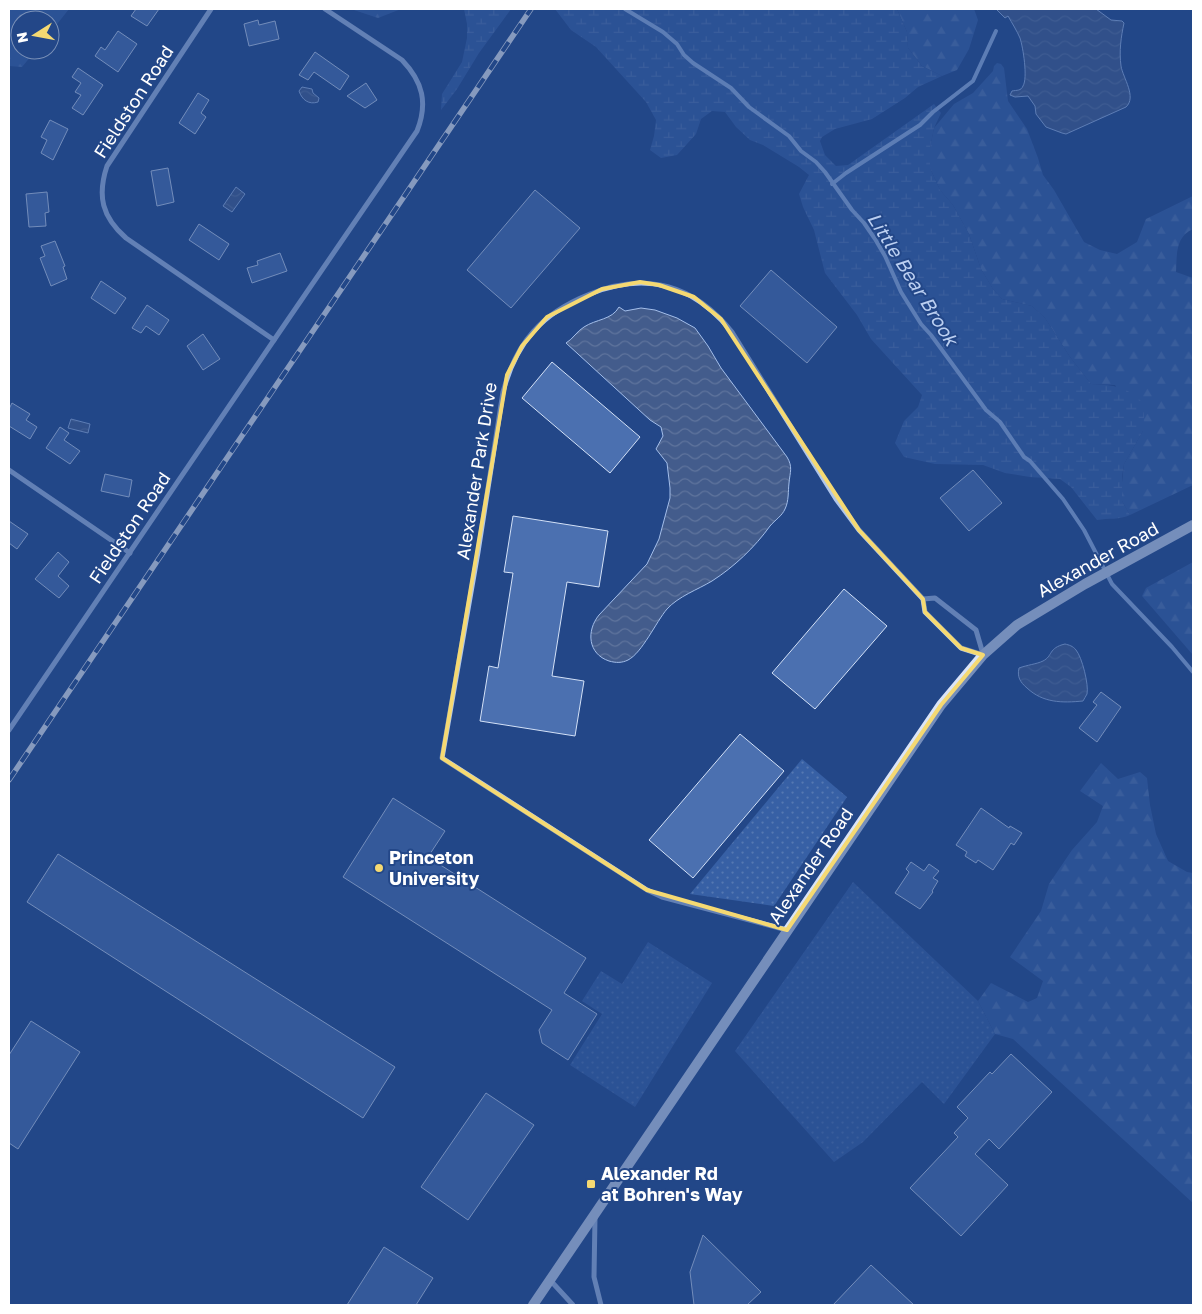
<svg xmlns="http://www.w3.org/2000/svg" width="1202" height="1314" viewBox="0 0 1202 1314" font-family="'Golos Text',sans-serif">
<defs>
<pattern id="grass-dots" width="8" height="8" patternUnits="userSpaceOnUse" patternTransform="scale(1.25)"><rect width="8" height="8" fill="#3760a5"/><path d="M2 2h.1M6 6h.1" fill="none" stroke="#5578b2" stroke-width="1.8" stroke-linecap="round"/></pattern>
<pattern id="forest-firs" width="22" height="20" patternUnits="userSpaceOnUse" patternTransform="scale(1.25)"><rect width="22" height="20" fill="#3760a5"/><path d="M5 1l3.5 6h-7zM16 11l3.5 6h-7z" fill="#5578b2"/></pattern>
<pattern id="wetland-marsh" width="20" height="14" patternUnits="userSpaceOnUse" patternTransform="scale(1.25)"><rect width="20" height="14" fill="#3760a5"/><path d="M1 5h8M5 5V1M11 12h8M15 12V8" fill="none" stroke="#5578b2"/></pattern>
<pattern id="water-waves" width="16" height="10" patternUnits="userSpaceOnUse" patternTransform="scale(1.25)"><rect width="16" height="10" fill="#435c8c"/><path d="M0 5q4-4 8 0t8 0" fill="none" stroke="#5f749d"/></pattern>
</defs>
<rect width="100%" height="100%" fill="#234788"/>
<g fill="url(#grass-dots)">
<polygon points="802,759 847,797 774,906 690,894"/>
<polygon points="853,882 978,1001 995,1034 944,1104 922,1082 863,1142 834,1162 735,1051"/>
<polygon points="648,942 712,983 635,1107 570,1065 602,1014 582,1001 601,971 622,984"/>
</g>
<g fill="url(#forest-firs)">
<polygon points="9,9 69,9 50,33 50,20 20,20 20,50 36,50 22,67 9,66"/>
<polygon points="351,9 401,9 378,18"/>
<polygon points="897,9 974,9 978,20 969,49 957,70 942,76 922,66 908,48 907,32"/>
<path d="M997,63L1001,64L1004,68L1008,101L1027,129L1038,158L1043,175L1054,190L1084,242L1100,250L1117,254L1137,242L1146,219L1193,196V229C1175,237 1177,255 1176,272L1193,278V485L1130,515L1122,501L1121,492L1124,464L1143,431L1115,385L1091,384L1070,357L1045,318L1032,306L1002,299L993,289L981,269L969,234L953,205L940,190L930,168V148L934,128L954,104L973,93L993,71L994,66Z"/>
<polygon points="1193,562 1193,655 1142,596 1146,588"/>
<polygon points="1101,763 1118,779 1140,772 1147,778 1150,805 1156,834 1168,861 1187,872 1193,873 1193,1203 1013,1039 995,1034 978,1001 991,983 1028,1002 1037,998 1043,981 1010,957 1041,911 1049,884 1072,850 1097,822 1103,806 1080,791"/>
</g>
<g fill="url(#wetland-marsh)">
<polygon points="464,9 511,9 479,53 457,89 441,110 442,94 462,62 467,38 467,24"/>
<path d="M555,9H897L907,32L908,48L922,66L942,76L918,87L905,98L872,119L835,129L822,137L820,141L825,155L836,166L848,165L934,104L941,113L934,128L930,148V168L940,190L953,205L969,234L981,269L993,289L1002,299L1032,306L1045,318L1070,357L1091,384C1114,385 1126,386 1143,403L1144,418L1143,431L1124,464L1122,477V501L1130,515C1120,520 1108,518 1097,520L1071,487L1060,479L1030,477L1005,473L983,465L935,464L904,457L895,443L904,421L918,407L922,395L871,339L857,315L825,273L814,230L803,207L799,194L809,175L799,167L763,145L750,140L736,127L725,112L712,111L701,119L696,134L677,155L661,158L650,150L654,136L656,120L646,102L596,47L571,30Z"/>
</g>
<g fill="url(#water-waves)" stroke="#a3beea">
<path d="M996,9H1096L1111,20L1122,21L1124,23C1121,37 1119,51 1121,66C1123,78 1137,97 1126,107L1066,134L1062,133L1046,127L1036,114L1035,106L1028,96L1015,97L1010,95L1012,91C1017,90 1021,91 1023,86C1028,78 1023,47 1020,38C1017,31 1012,23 1008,16L1005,18Z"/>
<path d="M302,87L312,89L313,93L319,98L318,102C309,105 302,100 299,91Z"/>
<polygon points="236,187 245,194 232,212 223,206"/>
<path d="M619,307L625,311L641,308L655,310L677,318L695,328L708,346L721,368L787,457C793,467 790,472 789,483C788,491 789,501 785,509C782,516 775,520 770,526C755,547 734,567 712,581C697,590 679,596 667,609C656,622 642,653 628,660C622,663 616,663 609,661C588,654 586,631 599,615L647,564L659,539L670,498V488L667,463L656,449L663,436L661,427L650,420L566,343C573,339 577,331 584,327C596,319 612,320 619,307Z"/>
<polygon points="71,419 90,424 88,433 68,428"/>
<path d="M1065,644C1069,645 1073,646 1076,650C1082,657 1089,685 1087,694C1086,696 1084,699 1083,701C1062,703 1043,703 1027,688C1020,682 1017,677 1019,668C1027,665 1037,664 1043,661C1053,656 1048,648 1065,644Z"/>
</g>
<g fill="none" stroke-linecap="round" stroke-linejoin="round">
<g stroke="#a3beea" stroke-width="4">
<polyline points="625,9 663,32 677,44 684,55 693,63 731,88 749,107 789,136 801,151 816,162 825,172 852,210 864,223 875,239 885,256 901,292 921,324 931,335 986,410 1000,422 1024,457 1030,461 1063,499 1084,530 1112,584 1172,647 1193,672"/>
<polyline points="832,184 846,173 920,125 933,112 973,81 996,31"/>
</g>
</g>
<g fill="#4b70b0" stroke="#d3e1f7">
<polygon points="136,9 159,9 147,26 131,16"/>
<polygon points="258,20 259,25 275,21 279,39 249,46 244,24"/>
<polygon points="118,31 137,44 118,72 95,56 101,47 105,50"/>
<polygon points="315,52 349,76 340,90 314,72 308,80 299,75"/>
<polygon points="78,68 103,85 83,115 72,108 81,95 75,92 81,83 72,77"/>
<polygon points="366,83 377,100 365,108 347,96"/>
<polygon points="198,93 209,100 201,113 206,117 195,134 179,123"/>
<polygon points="50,120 68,129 53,160 41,153 47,140 41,137"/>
<polygon points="168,168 174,202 157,206 151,171"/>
<polygon points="535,190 580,228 511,308 467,270"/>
<polygon points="47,192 49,212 45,213 46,226 29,227 26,194"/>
<polygon points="199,224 229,244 219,260 189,240"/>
<polygon points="55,241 65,266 63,267 67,279 51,286 40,258 45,256 41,246"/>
<polygon points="280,253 287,271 252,283 247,268 258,265 257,261"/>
<polygon points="771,270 837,327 807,363 740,306"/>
<polygon points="101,281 126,298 115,314 91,298"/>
<polygon points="147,305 169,320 159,335 146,326 141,333 132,328"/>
<polygon points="203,334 220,359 203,370 187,346"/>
<polygon points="552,362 640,437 610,473 522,398"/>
<polygon points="12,403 30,414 26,420 37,427 30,439 9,426 9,409"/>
<polygon points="60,427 69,433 64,440 80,451 70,464 46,448"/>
<polygon points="973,470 1002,503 969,531 940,498"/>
<polygon points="105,474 132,480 129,497 101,491"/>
<polygon points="513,516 608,531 599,587 567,582 552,676 584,681 575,736 480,721 489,666 498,668 513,573 504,572"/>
<polygon points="9,521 28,534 17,549 9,543"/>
<polygon points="58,552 69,562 58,576 69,586 59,598 35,579"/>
<polygon points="844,589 887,626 815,709 772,673"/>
<polygon points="1101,692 1121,707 1097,742 1079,728 1097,705 1093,702"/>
<polygon points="740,734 784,771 693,878 649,840"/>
<polygon points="393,798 445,831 428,857 586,958 564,993 597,1014 568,1060 542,1043 539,1030 552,1010 343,877"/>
<polygon points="981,808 1009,828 1010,826 1022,833 1014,845 1011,843 993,870 978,860 976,863 965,856 967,852 956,845"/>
<polygon points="58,854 395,1067 363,1118 27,902"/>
<polygon points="911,862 924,871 929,864 939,871 933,878 938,881 932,891 933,892 920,909 895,893 909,872 906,869"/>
<polygon points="31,1021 80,1052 18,1149 9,1143 9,1055"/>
<polygon points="1011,1054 1052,1092 999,1149 989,1139 975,1154 1008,1185 961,1236 910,1188 958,1137 954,1133 968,1118 957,1107 990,1072 992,1074"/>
<polygon points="486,1093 534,1125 468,1220 421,1187"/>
<polygon points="703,1235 761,1292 747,1305 694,1305 690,1272"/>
<polygon points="384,1247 433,1278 416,1305 347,1305"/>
<polygon points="871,1265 914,1305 833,1305"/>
</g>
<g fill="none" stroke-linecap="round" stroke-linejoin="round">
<g stroke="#afc5ea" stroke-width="5">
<path d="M211,9L107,166C97,196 102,217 126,238L274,340L417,131C428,103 423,82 402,60L325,9"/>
<polyline points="9,470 130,553"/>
<polyline points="923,599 935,598 976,630 983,654"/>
<polyline points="9,730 274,340"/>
<path d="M787,930L662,897L647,890L442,758L478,552L503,392C516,342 542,313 590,294C646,271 694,285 732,332L836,499L859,530L923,599L925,612L961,648L983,655"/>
<polyline points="595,1217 594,1277 601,1305"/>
<polyline points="550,1280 573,1305"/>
</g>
<polyline stroke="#dae4f8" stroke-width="10" points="533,1305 941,705 983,655 1017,625 1085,584 1193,525"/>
<defs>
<polyline id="rail" points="9,780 531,9"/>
</defs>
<use href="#rail" stroke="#fff" stroke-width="5.5"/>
<use href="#rail" stroke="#234788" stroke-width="4" stroke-dasharray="11" stroke-linecap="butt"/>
</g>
<path d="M0 0H1202V1314H0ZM640,282L659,285L694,297L721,319L859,530L923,599L925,612L961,648L983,655L941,705L787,930L647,890L442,758L507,375L522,346L547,317L602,289Z" fill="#234788" fill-opacity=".55" fill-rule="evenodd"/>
<path fill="none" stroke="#f5d972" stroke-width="4" stroke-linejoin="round" d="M640,282L659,285L694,297L721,319L859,530L923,599L925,612L961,648L983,655L941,705L787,930L647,890L442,758L507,375L522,346L547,317L602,289Z"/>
<g fill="#f5d972" stroke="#234788" stroke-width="2">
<circle cx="379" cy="868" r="5"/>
<rect x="586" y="1179" width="10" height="10" rx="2.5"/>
</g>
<g text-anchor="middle" stroke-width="4" stroke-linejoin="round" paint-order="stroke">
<g font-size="18" fill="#fff" stroke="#234788">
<text transform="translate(134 102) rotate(-57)" y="6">Fieldston Road</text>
<text transform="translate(477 471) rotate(-81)" y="6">Alexander Park Drive</text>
<text transform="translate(130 528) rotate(-56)" y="6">Fieldston Road</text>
<text transform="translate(1098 560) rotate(-29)" y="6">Alexander Road</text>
<text transform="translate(811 866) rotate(-56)" y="6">Alexander Road</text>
</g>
<g font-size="18" font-weight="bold" fill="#fff" stroke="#234788" text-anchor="start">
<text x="389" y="864">Princeton<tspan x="389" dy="21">University</tspan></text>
<text x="601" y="1180">Alexander Rd<tspan x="601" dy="21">at Bohren's Way</tspan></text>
</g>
<g font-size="19" font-style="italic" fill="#bbcff1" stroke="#234788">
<text transform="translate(913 279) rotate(58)" y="7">Little Bear Brook</text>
</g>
</g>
<rect width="1202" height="1314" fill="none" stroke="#ffffff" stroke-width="20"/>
<g transform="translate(35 35) rotate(259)"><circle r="24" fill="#234788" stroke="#7b91b8"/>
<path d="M0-4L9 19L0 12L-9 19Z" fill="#f5d972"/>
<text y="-8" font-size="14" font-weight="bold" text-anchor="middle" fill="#ffffff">N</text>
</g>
</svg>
